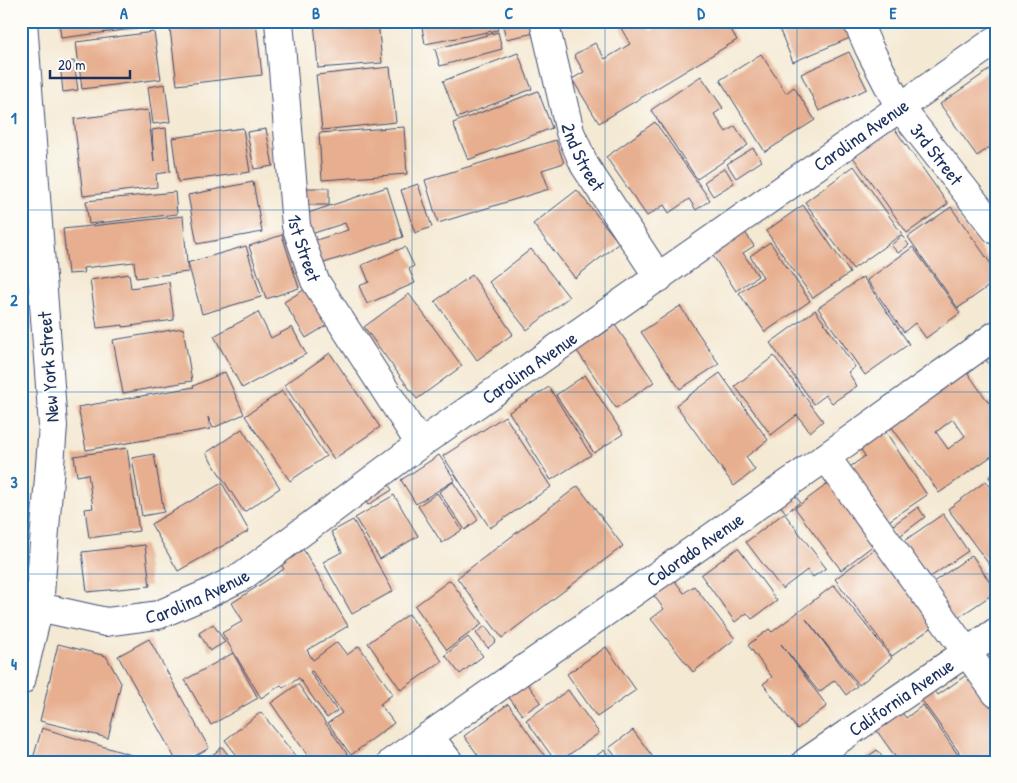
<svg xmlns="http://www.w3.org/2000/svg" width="1017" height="783" viewBox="0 0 1017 783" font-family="'Patrick Hand',sans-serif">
<rect width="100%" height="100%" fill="#fdfcf7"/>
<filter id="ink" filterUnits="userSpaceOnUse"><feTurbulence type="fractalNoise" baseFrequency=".02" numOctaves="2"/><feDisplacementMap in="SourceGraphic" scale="10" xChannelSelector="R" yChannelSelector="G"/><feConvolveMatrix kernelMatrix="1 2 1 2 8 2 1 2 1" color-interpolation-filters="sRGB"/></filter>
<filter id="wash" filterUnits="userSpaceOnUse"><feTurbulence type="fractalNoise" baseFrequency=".0096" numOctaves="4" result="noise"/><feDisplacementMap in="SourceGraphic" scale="20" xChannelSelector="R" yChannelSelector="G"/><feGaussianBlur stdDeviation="1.12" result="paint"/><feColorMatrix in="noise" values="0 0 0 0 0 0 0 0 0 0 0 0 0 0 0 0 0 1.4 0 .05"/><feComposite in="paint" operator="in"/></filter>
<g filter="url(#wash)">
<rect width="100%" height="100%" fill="#f4e9d3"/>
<g id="blocks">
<g fill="#e7af8f" fill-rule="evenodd">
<polygon points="59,21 155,21 156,26 61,38"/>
<polygon points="169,21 256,21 262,75 177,85"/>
<polygon points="314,21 378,21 382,63 318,68"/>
<polygon points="421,21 496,21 498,30 425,44"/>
<polygon points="502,21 532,21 535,33 506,39"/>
<polygon points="633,21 645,21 651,31 667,21 726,21 737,40 599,123 572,79 584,72 574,55 595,43 605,59 630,44 621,28"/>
<polygon points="733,21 747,21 749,25 736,29"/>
<polygon points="776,21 851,21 857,35 793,62"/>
<polygon points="154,32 161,79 82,89 76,42"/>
<polygon points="498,32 502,49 440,66 435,49"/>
<polygon points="849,52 867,89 819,111 801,74"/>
<polygon points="518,53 532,89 457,118 443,81"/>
<polygon points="761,54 786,93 794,87 815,120 765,152 720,80"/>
<polygon points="74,61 78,90 63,92 60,63"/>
<polygon points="996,65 996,143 977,156 940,104"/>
<polygon points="390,67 396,122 322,130 316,75"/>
<polygon points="701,76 723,108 714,114 726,132 735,126 748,145 697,179 651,110"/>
<polygon points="165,84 170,122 153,124 148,87"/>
<polygon points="538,91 552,128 468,160 453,123"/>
<polygon points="148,110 154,162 152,130 166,128 170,172 156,174 157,187 83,196 74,119"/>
<polygon points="655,122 710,200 696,210 689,199 669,213 664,205 647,216 606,157"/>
<polygon points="404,127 407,174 322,180 319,133"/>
<polygon points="243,128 250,172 178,182 172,138"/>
<polygon points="894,128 948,204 907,233 853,157"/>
<polygon points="266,129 273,166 254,169 247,132"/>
<polygon points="556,140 564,163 542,170 549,189 438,223 425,180"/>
<polygon points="753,148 762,161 736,178 727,164"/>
<polygon points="854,166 902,234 853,269 805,202"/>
<polygon points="725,168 734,183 713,196 704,182"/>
<polygon points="253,182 262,232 197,244 188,195"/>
<polygon points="418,184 432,227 415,233 401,190"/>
<polygon points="387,187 403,237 321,264 313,241 348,230 345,223 311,234 305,214"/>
<rect x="299" y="188" width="30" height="17"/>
<polygon points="577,190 619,243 575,278 533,224"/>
<polygon points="175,192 177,214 89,224 86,201"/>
<polygon points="803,205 850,273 813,298 766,231"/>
<polygon points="951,207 996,271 996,281 958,308 908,237"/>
<polygon points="183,216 187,263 246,246 261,297 202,314 188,263 188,272 136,278 134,262 83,268 84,273 68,274 63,229"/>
<polygon points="739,223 754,246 743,253 758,276 736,291 706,245"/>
<polygon points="282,235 299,288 266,299 249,246"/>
<polygon points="902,236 909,245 898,253 891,245"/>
<polygon points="770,242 810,301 765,332 739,293 763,277 750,256"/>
<polygon points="405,247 414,266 409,269 415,283 367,304 359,286 369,282 362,265"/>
<polygon points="913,247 960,313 926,338 915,323 904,332 867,280"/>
<polygon points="531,249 569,297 527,330 489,282"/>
<polygon points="129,274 131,288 169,282 174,320 123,327 123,325 97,328 90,280"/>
<polygon points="472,275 513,334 477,360 435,301"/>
<polygon points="863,277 909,344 865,375 818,308"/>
<polygon points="307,288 329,324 306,338 284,302"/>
<polygon points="409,294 462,366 417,399 364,327"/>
<polygon points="680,306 719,364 680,389 641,332"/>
<polygon points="815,310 855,367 848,372 857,386 832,403 826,395 814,404 770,343"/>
<polygon points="258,312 271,338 292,327 306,354 242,388 214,336"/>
<polygon points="615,325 654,382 616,408 577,351"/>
<polygon points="183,328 192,381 123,393 113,340"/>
<polygon points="996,341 996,374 980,352"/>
<polygon points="330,353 380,427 334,459 284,385"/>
<polygon points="774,356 823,421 810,432 797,415 771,435 735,386"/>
<path d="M962,365L989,403L996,398V453L939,493L886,419ZM953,419L965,436L948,449L936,432Z"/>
<polygon points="225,372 244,414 213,428 208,417 210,429 86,450 78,407 194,387 193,386"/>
<polygon points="720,373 768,440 746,457 755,470 734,486 676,405"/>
<polygon points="585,375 623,434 594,453 556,395"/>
<polygon points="549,387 591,455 551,480 509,412"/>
<polygon points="282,391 326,456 290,481 245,416"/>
<polygon points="505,416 551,487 490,528 443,456"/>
<polygon points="882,426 927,495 883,525 846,470 865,456 857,443"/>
<polygon points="242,429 280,488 244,512 206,453"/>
<polygon points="127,448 139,531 89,538 85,509 93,508 88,474 77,476 74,456"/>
<polygon points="154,454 164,512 142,516 132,458"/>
<polygon points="439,455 455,480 416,504 401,480"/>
<polygon points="996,472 996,487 989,477"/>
<polygon points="384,477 392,490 368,505 360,492"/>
<polygon points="833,480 879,541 841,570 795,508"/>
<polygon points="986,481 996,494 996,564 991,567 948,509"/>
<polygon points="453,482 478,520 465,530 439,492"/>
<polygon points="222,483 249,531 178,571 151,524"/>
<polygon points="578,486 623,546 502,638 457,578"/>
<polygon points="789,487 800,502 786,513 775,498"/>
<polygon points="437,493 462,530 442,543 418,506"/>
<polygon points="394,495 418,536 380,559 355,518"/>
<polygon points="918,507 925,517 897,538 889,528"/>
<polygon points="784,513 826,568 813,577 807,570 782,589 746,542"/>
<polygon points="943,514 968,551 926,580 901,543"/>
<polygon points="353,520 393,591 352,614 323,562 342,552 331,532"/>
<polygon points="299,542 348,626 307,650 313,660 337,642 347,655 359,646 393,694 380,704 394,723 351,755 328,723 342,713 312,671 310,672 337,711 327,718 299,678 283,688 281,685 261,698 222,633 243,621 232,603 284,569 276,556"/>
<polygon points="145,545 150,586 87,592 82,552"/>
<polygon points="738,548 777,601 752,619 747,613 735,622 701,575"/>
<polygon points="876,548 934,626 892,656 835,579"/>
<polygon points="972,555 996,592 953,621 929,585"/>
<polygon points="668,572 684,593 694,586 735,639 693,672 651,619 664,609 648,588"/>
<polygon points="450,580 482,624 447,650 415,606"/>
<polygon points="834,585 892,658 859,685 806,619 857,686 846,695 835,680 819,692 781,644 827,706 797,729 763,684 772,677 748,645 769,629 772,632"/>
<polygon points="409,614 442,661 401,690 368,643"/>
<polygon points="213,624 225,642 210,651 199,633"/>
<polygon points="485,626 496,641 488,648 476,633"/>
<polygon points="468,637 483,656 460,674 445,655"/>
<polygon points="149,639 209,748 184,762 177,762 118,656"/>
<polygon points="996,639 996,672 980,650"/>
<polygon points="58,644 106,656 121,683 108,738 40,721"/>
<polygon points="606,647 636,690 597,717 567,674"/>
<polygon points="233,653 258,698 211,725 185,680"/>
<polygon points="972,671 996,706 996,753 983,762 966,762 918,695 931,685 938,695"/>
<polygon points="524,679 541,702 522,715 505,692"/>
<polygon points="298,684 353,762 312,762 271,703"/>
<polygon points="568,690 599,733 559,762 556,762 526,720"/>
<polygon points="508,704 549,762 483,762 464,736"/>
<polygon points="923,705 963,762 899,762 872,724 897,706 906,718"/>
<polygon points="261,712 300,762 242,762 225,740"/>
<polygon points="42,728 138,757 136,762 32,762"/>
<polygon points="633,730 655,760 652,762 620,762 609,748"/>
<polygon points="222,747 234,762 204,762"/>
<polygon points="604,750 612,762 588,762"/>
<polygon points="877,750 886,762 860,762"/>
</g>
</g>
</g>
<g filter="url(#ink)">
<use href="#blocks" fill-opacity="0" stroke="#3c4b70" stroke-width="1"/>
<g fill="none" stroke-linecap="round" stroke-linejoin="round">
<defs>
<g id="minor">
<path id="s1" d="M279,21L296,226L315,281L420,444"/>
<path id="s2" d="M544,21L570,132L585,166L659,278"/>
<path id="s3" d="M857,21L869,48L899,106L996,230"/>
<polyline points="826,457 996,693"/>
<path id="s4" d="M39,607L106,622L158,615L207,594L243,576L420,444L996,40"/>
<polyline points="21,681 39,607 53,426 23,21"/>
<polyline points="429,736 449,762"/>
<path id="s5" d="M392,762L826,457L996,335"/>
<path id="s6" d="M806,762L996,632"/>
</g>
</defs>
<use href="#minor" stroke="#3c4b70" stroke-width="30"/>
<use href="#minor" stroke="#fff" stroke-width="28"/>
</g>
</g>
<path fill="none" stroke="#1f6fb2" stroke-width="1" stroke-opacity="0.55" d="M220,21V762M412,21V762M605,21V762M797,21V762M21,210H996M21,392H996M21,574H996"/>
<g text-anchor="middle" stroke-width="4" stroke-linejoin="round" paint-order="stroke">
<g font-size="19" fill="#1b2f5e" stroke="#fdfcf7">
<text dy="7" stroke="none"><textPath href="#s4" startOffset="974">Carolina Avenue</textPath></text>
<text dy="7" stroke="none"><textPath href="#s3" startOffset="156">3rd Street</textPath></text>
<text dy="7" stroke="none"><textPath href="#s2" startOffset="142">2nd Street</textPath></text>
<text dy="7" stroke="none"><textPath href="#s1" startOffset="229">1st Street</textPath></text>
<text transform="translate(48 367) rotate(-94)" y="7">New York Street</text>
<text dy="7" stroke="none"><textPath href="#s4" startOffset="569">Carolina Avenue</textPath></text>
<text dy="7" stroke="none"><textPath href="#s5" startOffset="370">Colorado Avenue</textPath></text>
<text dy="7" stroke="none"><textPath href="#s4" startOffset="164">Carolina Avenue</textPath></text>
<text dy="7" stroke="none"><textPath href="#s6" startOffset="115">California Avenue</textPath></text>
</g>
</g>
<rect width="1017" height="783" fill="none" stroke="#fdfcf7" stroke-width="55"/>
<path d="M50 70v8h80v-8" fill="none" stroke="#1b2f5e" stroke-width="2.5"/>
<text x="58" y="70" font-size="15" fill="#1b2f5e" stroke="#fdfcf7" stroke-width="4" paint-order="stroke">20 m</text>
<rect x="28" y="28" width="962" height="728" fill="none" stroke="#1f6fb2" stroke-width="2"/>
<g font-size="16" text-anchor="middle" font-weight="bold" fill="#1f6fb2">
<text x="124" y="19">A</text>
<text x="316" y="19">B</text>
<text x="509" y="19">C</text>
<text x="701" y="19">D</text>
<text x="893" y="19">E</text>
<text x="14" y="124">1</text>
<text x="14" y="306">2</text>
<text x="14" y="488">3</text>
<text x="14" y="670">4</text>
</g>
</svg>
